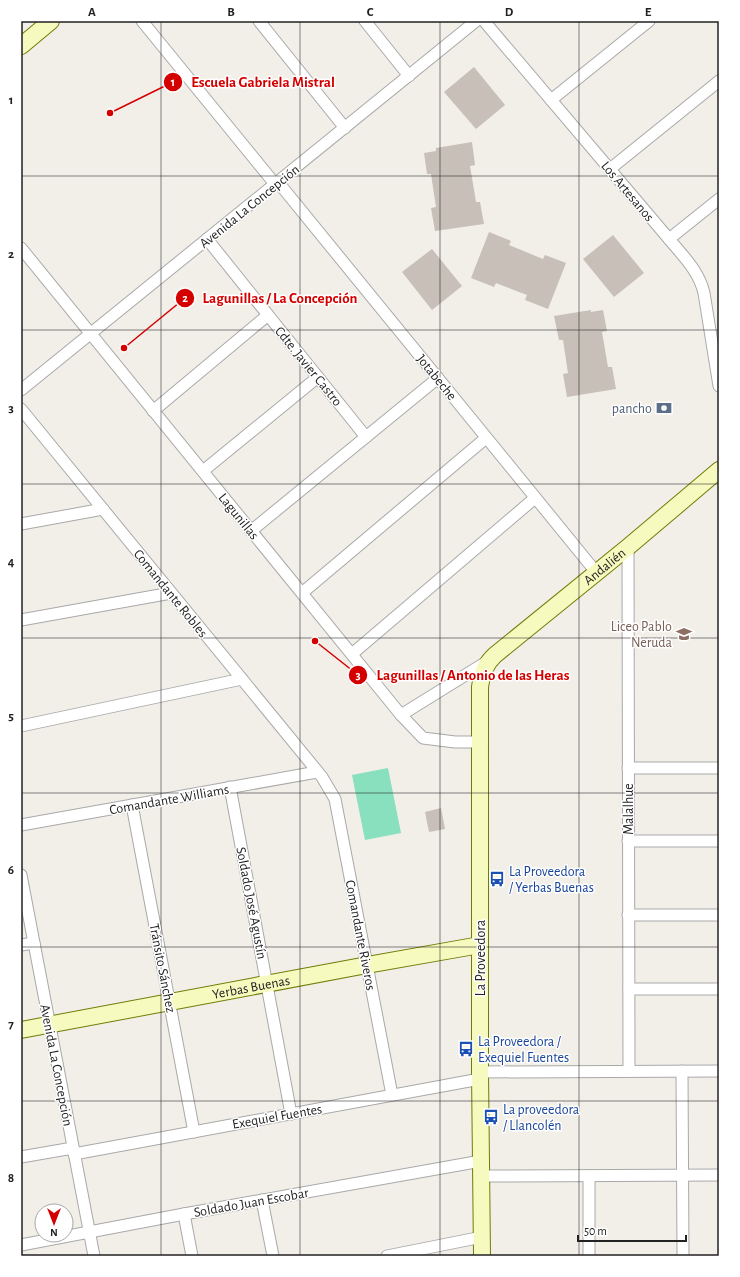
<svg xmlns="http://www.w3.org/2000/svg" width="740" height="1277" viewBox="0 0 740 1277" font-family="'Alegreya Sans',sans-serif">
<rect width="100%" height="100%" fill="#f2efe9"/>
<polygon fill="#88e0be" points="388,768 401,833 365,840 352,775"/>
<g fill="#c7bfb8">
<polygon points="474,67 505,105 476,129 444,92"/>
<polygon points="472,142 475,165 470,166 476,202 480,202 484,224 435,231 431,208 436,207 431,174 427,174 424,153 436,151 436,148"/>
<polygon points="489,232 511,241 509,245 543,259 545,255 566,263 548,309 525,300 527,295 496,283 494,287 471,278"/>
<polygon points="613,235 644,273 614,297 583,259"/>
<polygon points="432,249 462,286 432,310 402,272"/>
<polygon points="591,310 591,312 603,310 607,331 602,332 608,367 612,367 616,389 567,397 563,374 568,373 563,340 559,340 554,316"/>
<polygon points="441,808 445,829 429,832 425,812"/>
</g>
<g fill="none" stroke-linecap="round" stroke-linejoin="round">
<defs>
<g id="street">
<polyline points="142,21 275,184"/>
<polyline points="259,21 345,128"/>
<polyline points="365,21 409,76"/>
<path d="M484,21L669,239C683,256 699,271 704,293L719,386"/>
<polyline points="551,100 649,21"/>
<polyline points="610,169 719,81"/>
<polyline points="278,182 596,572"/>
<polyline points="207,239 366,437"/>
<polyline points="669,239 719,199"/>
<polyline points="21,248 401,715 423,738 455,742 480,742"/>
<polyline points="21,390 476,21"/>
<polyline points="21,409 322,777 335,799 392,1095"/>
<polyline points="153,411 268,315"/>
<polyline points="203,471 318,377"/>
<polyline points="21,524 103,509"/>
<polyline points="251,531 438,378"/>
<polyline points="628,547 629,1071"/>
<polyline points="302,593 486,438"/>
<polyline points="21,620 171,593"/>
<polyline points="352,654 535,498"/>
<polyline points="401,715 488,661"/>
<polyline points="21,726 242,679"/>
<polyline points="628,768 719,768"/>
<polyline points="230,787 291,1114"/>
<polyline points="132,805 194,1132"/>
<polyline points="21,825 317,772"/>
<polyline points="628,841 719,841"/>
<polyline points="21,875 94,1256"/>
<polyline points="628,915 719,915"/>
<polyline points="21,945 34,943"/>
<polyline points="629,989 719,989"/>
<polyline points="682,1071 683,1256"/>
<polyline points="480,1072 719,1071"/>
<polyline points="74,1154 480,1079"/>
<polyline points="21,1157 73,1148"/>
<polyline points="481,1176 719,1175"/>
<polyline points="589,1176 589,1256"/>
<polyline points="262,1200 273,1256"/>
<polyline points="184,1214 192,1256"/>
<polyline points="21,1245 184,1214 481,1161"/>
<polyline points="387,1256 482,1237"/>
</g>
<g id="secondary">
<polyline points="21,46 51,21"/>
<path id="s1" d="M21,1030L367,965L480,945"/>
<path id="s2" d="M482,1256L480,1072V687C482,674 485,664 495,655L628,547L719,470"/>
</g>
</defs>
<use href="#street" stroke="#a9a9a9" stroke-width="13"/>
<use href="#secondary" stroke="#707d05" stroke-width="18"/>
<use href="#street" stroke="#fff" stroke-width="11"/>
<use href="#secondary" stroke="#f7fabf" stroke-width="16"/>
</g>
<path fill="none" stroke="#222" stroke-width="1" stroke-opacity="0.55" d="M161,21V1256M300,21V1256M440,21V1256M579,21V1256M21,176H719M21,330H719M21,484H719M21,638H719M21,793H719M21,947H719M21,1101H719"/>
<defs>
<symbol id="bank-bare" viewBox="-9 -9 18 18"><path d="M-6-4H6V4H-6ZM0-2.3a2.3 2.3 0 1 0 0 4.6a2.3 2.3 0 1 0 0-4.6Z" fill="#5c6f8a" stroke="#fff" stroke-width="2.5" paint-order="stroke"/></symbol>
<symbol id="school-bare" viewBox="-9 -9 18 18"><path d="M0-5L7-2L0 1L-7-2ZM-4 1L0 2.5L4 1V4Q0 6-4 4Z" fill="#8d6e63" stroke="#fff" stroke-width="2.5" paint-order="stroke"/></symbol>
<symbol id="bus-bare" viewBox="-9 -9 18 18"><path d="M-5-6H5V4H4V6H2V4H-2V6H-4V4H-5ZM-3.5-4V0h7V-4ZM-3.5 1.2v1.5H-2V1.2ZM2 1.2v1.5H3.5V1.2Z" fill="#1a4fb4" stroke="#fff" stroke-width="2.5" paint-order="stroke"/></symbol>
</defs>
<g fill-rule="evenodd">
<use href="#bank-bare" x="653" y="397" width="22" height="22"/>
<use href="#school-bare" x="673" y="623" width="22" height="22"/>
<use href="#bus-bare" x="486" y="868" width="22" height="22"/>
<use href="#bus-bare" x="455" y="1038" width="22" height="22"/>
<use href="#bus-bare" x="480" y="1106" width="22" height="22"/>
</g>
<g text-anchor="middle" stroke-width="3" stroke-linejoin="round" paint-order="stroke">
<g font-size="14" fill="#222" stroke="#fff">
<text transform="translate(628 191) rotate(50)" y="5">Los Artesanos</text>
<text transform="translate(249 206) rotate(-39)" y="5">Avenida La Concepción</text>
<text transform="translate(309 366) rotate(51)" y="5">Cdte. Javier Castro</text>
<text transform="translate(437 377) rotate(51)" y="5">Jotabeche</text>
<text transform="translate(239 516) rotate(51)" y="5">Lagunillas</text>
<text dy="5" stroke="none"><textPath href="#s2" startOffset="746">Andalién</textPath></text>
<text transform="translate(171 593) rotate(51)" y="5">Comandante Robles</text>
<text transform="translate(169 799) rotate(-10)" y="5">Comandante Williams</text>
<text transform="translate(628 809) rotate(-90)" y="5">Malalhue</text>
<text transform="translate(252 903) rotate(79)" y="5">Soldado José Agustín</text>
<text transform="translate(361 935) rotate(79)" y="5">Comandante Riveros</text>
<text transform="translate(480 958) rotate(-90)" y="5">La Proveedora</text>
<text transform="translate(163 968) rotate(79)" y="5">Tránsito Sánchez</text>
<text dy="5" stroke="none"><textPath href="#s1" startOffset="234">Yerbas Buenas</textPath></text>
<text transform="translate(57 1065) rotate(79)" y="5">Avenida La Concepción</text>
<text transform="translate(277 1116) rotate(-10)" y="5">Exequiel Fuentes</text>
<text transform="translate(251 1202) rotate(-10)" y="5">Soldado Juan Escobar</text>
</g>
<g font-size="14" fill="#4e5e75" stroke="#fff" text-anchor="end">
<text x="652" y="413">pancho</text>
</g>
<g font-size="14" fill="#785e54" stroke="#fff" text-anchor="end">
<text x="672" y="631">Liceo Pablo<tspan x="672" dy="16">Neruda</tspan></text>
</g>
<g font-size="14" fill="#164399" stroke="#fff" text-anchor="start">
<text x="509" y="876">La Proveedora<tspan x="509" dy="16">/ Yerbas Buenas</tspan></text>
<text x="478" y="1046">La Proveedora /<tspan x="478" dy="16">Exequiel Fuentes</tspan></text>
<text x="503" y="1114">La proveedora<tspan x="503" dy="16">/ Llancolén</tspan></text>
</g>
</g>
<path fill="none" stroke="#d40000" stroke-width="1.5" d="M110 113L173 82M124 348L185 298M315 641L358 675"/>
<g fill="#d40000" stroke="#fff" stroke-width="1.5">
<circle cx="110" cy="113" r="4"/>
<circle cx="124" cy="348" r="4"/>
<circle cx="315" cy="641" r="4"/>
<circle cx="173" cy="82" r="10"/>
<circle cx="185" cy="298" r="10"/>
<circle cx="358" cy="675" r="10"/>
</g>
<g font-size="12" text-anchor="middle" font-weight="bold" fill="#fff">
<text x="173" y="86">1</text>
<text x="185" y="302">2</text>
<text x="358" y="679">3</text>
</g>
<g font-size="15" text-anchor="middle" font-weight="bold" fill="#d40000" stroke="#fff" stroke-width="3" stroke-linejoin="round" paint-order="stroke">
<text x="263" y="87">Escuela Gabriela Mistral</text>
<text x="280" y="303">Lagunillas / La Concepción</text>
<text x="473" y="680">Lagunillas / Antonio de las Heras</text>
</g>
<rect width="740" height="1277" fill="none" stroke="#ffffff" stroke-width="44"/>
<g transform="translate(54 1223) rotate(180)"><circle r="19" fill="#ffffff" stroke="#a7a7a7"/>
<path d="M0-3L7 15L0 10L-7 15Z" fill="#d40000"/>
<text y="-6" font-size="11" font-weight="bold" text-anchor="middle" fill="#222222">N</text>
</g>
<path d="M578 1235v6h108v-6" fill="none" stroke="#222222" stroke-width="2"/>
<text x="584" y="1235" font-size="12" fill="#222222" stroke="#ffffff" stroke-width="3" paint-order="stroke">50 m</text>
<rect x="22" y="22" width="696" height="1233" fill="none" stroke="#222" stroke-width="1.5"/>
<g font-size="13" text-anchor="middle" font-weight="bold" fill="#222">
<text x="92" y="16">A</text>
<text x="231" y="16">B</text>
<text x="370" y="16">C</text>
<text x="509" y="16">D</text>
<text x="648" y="16">E</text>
<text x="11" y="104">1</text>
<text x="11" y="258">2</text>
<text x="11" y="412">3</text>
<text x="11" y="566">4</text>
<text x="11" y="720">5</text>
<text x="11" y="874">6</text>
<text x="11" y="1028">7</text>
<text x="11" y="1182">8</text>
</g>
</svg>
